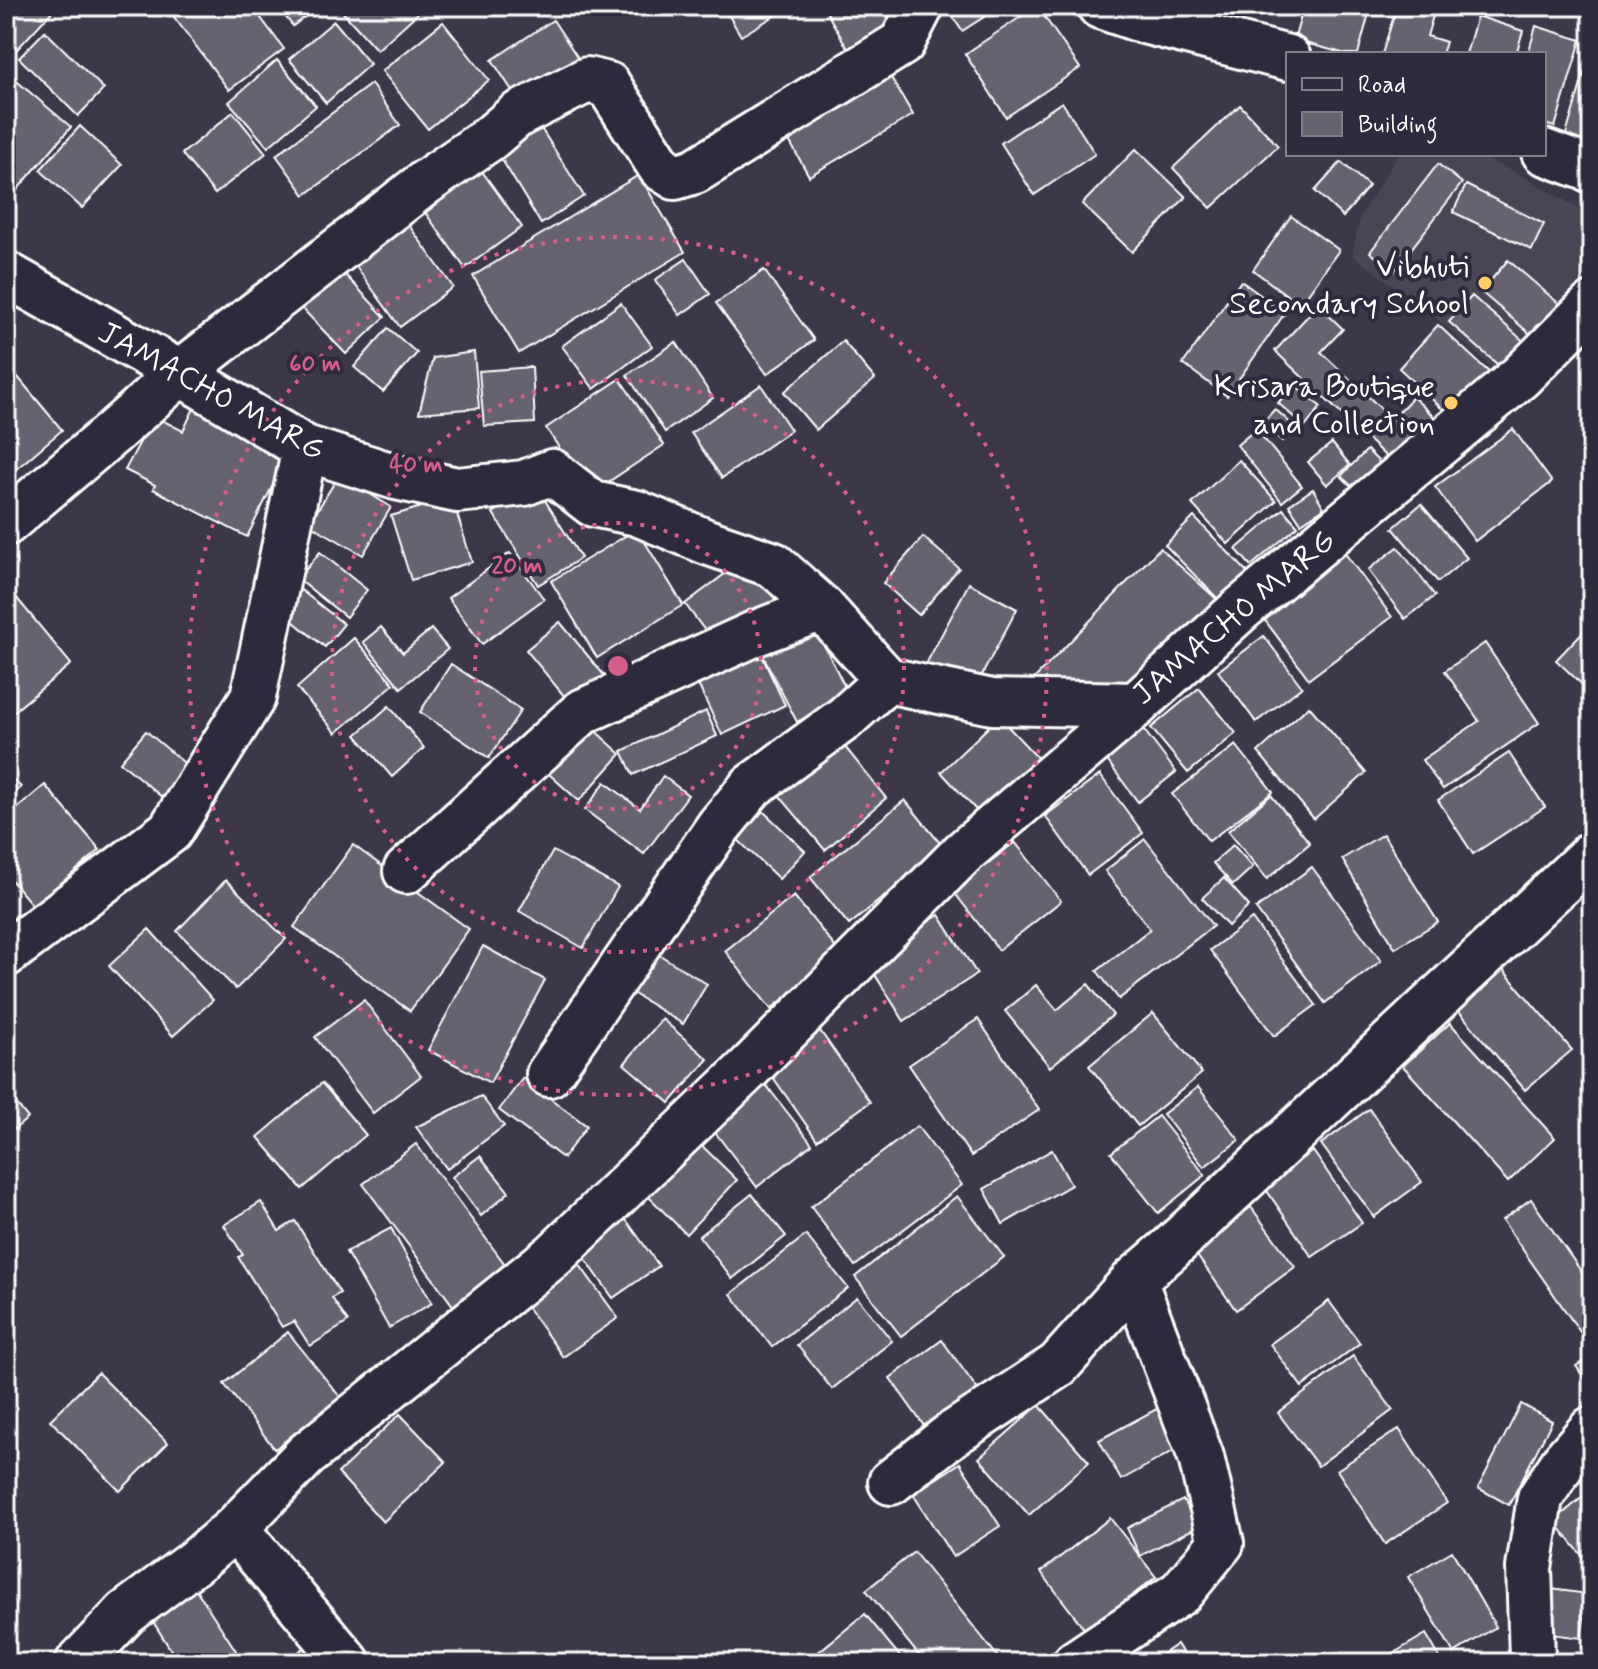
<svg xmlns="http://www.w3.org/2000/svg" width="1598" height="1669" viewBox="0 0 1598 1669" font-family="Mynerve,sans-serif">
<rect width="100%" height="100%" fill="#3c3749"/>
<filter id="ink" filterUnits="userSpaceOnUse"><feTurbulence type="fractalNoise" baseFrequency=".0125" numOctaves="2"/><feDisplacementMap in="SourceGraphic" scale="16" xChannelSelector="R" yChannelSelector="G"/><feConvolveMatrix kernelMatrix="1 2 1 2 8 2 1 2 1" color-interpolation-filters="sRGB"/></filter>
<g filter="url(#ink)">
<polygon fill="#494455" points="1398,154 1476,154 1521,175 1592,216 1592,255 1565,317 1506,380 1429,312 1352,255 1360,217"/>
<g fill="#666270" stroke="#fff" stroke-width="2">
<polygon points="6,6 57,6 10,57 6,52"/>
<polygon points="172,6 252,6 284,49 229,90 168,9"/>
<polygon points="277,6 318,6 293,26"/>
<polygon points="341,6 412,6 418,13 377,50 339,8"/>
<polygon points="723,6 791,6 741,36"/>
<polygon points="823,6 906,6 914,19 852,56"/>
<polygon points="946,6 1001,6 962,31"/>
<polygon points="1037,6 1080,68 1006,117 965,54"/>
<polygon points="1304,6 1371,6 1358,54 1346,54 1294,40"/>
<polygon points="1397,6 1436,6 1427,36 1446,42 1442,54 1382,54"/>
<polygon points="1477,16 1523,31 1516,54 1466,54"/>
<polygon points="553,20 578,58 517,98 492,60"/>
<polygon points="334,21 370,64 326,103 289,59"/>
<polygon points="443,22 489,80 428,129 382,71"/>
<polygon points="1536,26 1581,40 1555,127 1544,124 1544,54 1528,54"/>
<polygon points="45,31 104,89 78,116 19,58"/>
<polygon points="1592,47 1592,146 1565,138"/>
<polygon points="277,60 316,106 268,147 229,102"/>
<polygon points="886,69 913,115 809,176 782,128"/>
<polygon points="6,72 71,127 6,203"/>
<polygon points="371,84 400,125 305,195 276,155"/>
<polygon points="1062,102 1095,154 1034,195 1001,143"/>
<polygon points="1240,105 1278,146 1211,208 1173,168"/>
<polygon points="233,112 266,153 215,194 182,154"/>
<polygon points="535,119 584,196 541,224 493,145"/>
<polygon points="80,126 122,165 82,208 40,170"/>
<polygon points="1136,149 1186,197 1132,252 1082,204"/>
<polygon points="471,156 522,227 465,268 414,197"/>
<polygon points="1341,162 1369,186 1343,217 1315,191"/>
<polygon points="1438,164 1462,183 1394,271 1370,252"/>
<polygon points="639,175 685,252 519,353 473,276"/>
<polygon points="1466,185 1544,224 1532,250 1453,212"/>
<polygon points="1291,216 1339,250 1300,305 1253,270"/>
<polygon points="403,217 453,287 400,327 349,257"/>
<polygon points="686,259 710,294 680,315 655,280"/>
<polygon points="1508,260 1563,307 1536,339 1481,292"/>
<polygon points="336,265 385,317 346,354 296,302"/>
<polygon points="764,270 814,340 767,374 716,303"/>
<polygon points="1241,281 1285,313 1227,396 1183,364"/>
<polygon points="1472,296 1527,344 1505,371 1449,322"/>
<polygon points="621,303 652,346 594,389 562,346"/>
<polygon points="1318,305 1343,329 1321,352 1392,419 1413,397 1442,424 1399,469 1275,351"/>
<polygon points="1438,325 1492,375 1452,418 1399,368"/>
<polygon points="388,328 417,353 383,392 354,367"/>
<polygon points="843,341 875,379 816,430 784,392"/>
<polygon points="676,342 713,398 665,432 627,375"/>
<polygon points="474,352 479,408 419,413 433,358"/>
<polygon points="532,367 535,423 484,426 479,371"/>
<polygon points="17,376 62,430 7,477 6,385"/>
<polygon points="620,379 664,445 590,494 546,428"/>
<polygon points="1294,384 1321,407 1305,427 1278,403"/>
<polygon points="761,385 791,430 722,478 691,433"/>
<polygon points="196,404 290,451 247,537 153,489 155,485 125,470 154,416 183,431"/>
<polygon points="1275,409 1295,427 1282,441 1262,423"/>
<polygon points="1256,429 1302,486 1282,502 1237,445"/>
<polygon points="1513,429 1552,482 1475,541 1435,487"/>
<polygon points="1332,443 1350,465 1327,485 1308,462"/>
<polygon points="1367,450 1388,471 1362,496 1341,476"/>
<polygon points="1239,460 1276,501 1228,544 1192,504"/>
<polygon points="339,475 391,507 363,555 309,524"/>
<polygon points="536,486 581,558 538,585 493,513"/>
<polygon points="1313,489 1324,508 1301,523 1289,505"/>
<polygon points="452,498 472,562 411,580 391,516"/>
<polygon points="1421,504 1467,558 1438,582 1393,528"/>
<polygon points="1283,509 1298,526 1251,566 1236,549"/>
<polygon points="1194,517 1254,579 1225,606 1165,545"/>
<polygon points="637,529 683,605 597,658 551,581"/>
<polygon points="923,537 959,568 919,615 883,583"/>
<polygon points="1398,547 1435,596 1405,619 1368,570"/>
<polygon points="1160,548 1221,603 1153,678 1085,697 1034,679"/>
<polygon points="1341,548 1392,617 1309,679 1258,611"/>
<polygon points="320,552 367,590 346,617 298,579"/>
<polygon points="510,553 544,599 482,644 448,598"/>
<polygon points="746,558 778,603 718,648 685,604"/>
<polygon points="292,583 344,624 325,647 274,606"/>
<polygon points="969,583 1017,609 974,690 926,664"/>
<polygon points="6,585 71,664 6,718"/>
<polygon points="560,622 608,680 574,708 526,650"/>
<polygon points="1592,622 1592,694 1556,660"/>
<polygon points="381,627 403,653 431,629 448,649 401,688 363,642"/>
<polygon points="815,627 849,695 797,722 762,654"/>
<polygon points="1264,636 1302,687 1256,722 1218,671"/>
<polygon points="354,638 394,684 336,733 297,688"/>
<polygon points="756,643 785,705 722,735 693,674"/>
<polygon points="1485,643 1539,723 1443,789 1422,760 1479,721 1445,671"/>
<polygon points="451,664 521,710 489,758 420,712"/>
<polygon points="1199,688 1236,733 1188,773 1151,728"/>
<polygon points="389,706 424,748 392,777 356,735"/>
<polygon points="1309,706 1366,773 1314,819 1258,752"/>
<polygon points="706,711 717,736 633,775 622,751"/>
<polygon points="999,717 1047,768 988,823 941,772"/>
<polygon points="581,718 621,754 579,801 539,765"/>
<polygon points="1144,730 1176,772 1138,802 1106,759"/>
<polygon points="146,731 195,772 169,803 120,762"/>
<polygon points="841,742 886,798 825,850 778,794"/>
<polygon points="1236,745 1273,792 1209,841 1172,794"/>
<polygon points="1509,753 1545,807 1473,854 1438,800"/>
<polygon points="6,773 21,787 6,803"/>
<polygon points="1100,775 1143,833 1088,875 1045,816"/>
<polygon points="663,776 688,795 644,854 585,810 605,782 640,809"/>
<polygon points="45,785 100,850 34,907 6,874 6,818"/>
<polygon points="1271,795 1310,843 1267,879 1228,831"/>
<polygon points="905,800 944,848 849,925 810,877"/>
<polygon points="763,811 805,851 779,879 737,839"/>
<polygon points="1383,834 1438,922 1395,948 1342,859"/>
<polygon points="1145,839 1213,926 1119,999 1097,971 1150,929 1105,871"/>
<polygon points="1015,842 1061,901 999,950 953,891"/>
<polygon points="353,845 469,929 410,1011 294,927"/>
<polygon points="1233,845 1253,867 1233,885 1213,863"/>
<polygon points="553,851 618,887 583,948 519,911"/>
<polygon points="1312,867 1381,961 1325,1003 1256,909"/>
<polygon points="1224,878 1249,906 1228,926 1202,898"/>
<polygon points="226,880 286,939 236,989 177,931"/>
<polygon points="794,896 840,953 771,1009 725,951"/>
<polygon points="939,915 977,974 904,1021 867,962"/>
<polygon points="1252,919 1316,1005 1274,1036 1210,950"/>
<polygon points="149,929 213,1000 173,1036 109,966"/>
<polygon points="483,946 545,980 490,1083 428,1050"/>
<polygon points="650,949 707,984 683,1024 626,989"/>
<polygon points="1499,965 1572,1050 1525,1090 1453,1004"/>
<polygon points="1088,984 1113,1015 1050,1067 1005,1011 1036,985 1057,1010"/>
<polygon points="364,1000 421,1076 373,1113 315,1037"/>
<polygon points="1153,1013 1202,1073 1138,1126 1089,1066"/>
<polygon points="662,1019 708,1059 670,1103 624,1064"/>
<polygon points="978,1019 1039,1110 971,1156 909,1065"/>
<polygon points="1450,1023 1555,1138 1508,1182 1403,1066"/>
<polygon points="816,1025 870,1102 817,1140 763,1063"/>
<polygon points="759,1076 812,1144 757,1187 704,1118"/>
<polygon points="523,1078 587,1126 563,1158 499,1110"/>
<polygon points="322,1083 366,1135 302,1189 258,1137"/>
<polygon points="1198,1087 1239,1140 1204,1167 1163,1114"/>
<polygon points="6,1091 28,1118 6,1136"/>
<polygon points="481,1096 504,1126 447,1169 416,1127"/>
<polygon points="1369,1109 1422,1182 1374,1217 1321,1144"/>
<polygon points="1158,1116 1205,1175 1158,1213 1111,1153"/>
<polygon points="917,1126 962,1185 855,1266 811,1207"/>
<polygon points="692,1136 737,1180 686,1234 641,1189"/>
<polygon points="416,1144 507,1267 454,1307 363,1184"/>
<polygon points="1052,1150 1071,1185 1003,1224 984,1189"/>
<polygon points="1313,1151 1362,1223 1312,1257 1263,1185"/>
<polygon points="480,1156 509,1192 481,1216 452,1177"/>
<polygon points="752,1194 786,1236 732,1279 699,1236"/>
<polygon points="957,1196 1004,1257 901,1336 855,1277"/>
<polygon points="1531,1199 1592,1287 1592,1349 1502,1220"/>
<polygon points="261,1202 279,1231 295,1221 340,1293 332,1298 348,1322 310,1346 294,1321 282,1327 238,1257 243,1255 224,1225"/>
<polygon points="1251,1207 1295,1267 1236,1310 1193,1250"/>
<polygon points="622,1214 659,1266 613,1298 577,1247"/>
<polygon points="391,1228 432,1303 389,1328 346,1252"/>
<polygon points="806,1235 848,1288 772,1347 731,1294"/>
<polygon points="574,1257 618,1318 563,1357 520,1297"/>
<polygon points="857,1297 892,1341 832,1389 797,1345"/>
<polygon points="1329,1301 1360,1343 1302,1387 1270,1344"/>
<polygon points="288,1332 340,1397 275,1449 224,1384"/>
<polygon points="942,1340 980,1393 927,1430 890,1378"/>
<polygon points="1353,1356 1393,1410 1318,1466 1278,1413"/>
<polygon points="1592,1356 1592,1389 1576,1366"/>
<polygon points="98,1373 168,1443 120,1491 50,1420"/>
<polygon points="1521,1404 1552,1421 1509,1505 1478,1488"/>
<polygon points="1039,1405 1089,1462 1029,1515 979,1458"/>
<polygon points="1162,1406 1184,1445 1121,1480 1099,1440"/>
<polygon points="400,1414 446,1462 383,1522 338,1473"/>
<polygon points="1399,1429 1447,1503 1385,1544 1337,1470"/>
<polygon points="960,1463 1000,1526 953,1557 913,1494"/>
<polygon points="1592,1489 1592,1568 1554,1521"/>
<polygon points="1183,1500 1197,1527 1140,1556 1127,1528"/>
<polygon points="1110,1518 1156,1577 1086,1631 1041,1572"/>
<polygon points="1452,1551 1496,1627 1454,1653 1408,1577"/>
<polygon points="914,1552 1002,1662 1001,1663 925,1663 866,1590"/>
<polygon points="192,1583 244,1663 179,1663 147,1612"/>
<polygon points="1551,1589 1588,1594 1581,1638 1544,1633"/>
<polygon points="865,1614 903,1660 899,1663 815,1663 811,1658"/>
<polygon points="1426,1634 1443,1663 1377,1663"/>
<polygon points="314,1641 330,1663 283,1663"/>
<polygon points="1177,1644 1189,1663 1149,1663"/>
</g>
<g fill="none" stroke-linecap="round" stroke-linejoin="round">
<defs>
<g id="street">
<polyline points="1100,6 1144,21 1288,58"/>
<polyline points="1544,152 1592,170"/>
<polyline points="6,523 110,435 180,373 426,182 490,138 517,115 587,80 608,85 661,168 675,177 695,171 902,43 921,6"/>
<polyline points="406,871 582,712 756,633 822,608"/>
<polyline points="6,954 170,831 253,697 305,448"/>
<polyline points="549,1074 719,826 752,786 845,718 887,680"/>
<polyline points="1134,1280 1170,1249 1592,854"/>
<polyline points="891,1482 951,1435 1058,1365 1134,1280 1201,1457 1221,1543 1181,1592 1075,1663"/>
<polyline points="235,1528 348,1663"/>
<polyline points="1532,1658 1529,1568 1540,1498 1565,1460 1592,1429"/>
<polyline points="78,1663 126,1613 201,1557 235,1528 306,1455 554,1255 750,1067 964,852 1136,705"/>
</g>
<polyline id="secondary" points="6,274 180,373 305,448 396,477 457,490 524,483 552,472 593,504 637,513 707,542 774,565 822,608 887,680 992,702 1136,705 1241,609 1520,377 1592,305"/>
</defs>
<use href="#street" stroke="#fff" stroke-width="50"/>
<use href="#secondary" stroke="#fff" stroke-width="50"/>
<use href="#street" stroke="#2f2a3d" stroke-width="44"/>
<use href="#secondary" stroke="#2f2a3d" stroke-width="44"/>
</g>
</g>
<g fill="none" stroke="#d45d8c" stroke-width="4" stroke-dasharray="4 8">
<circle cx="618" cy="666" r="143"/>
<circle cx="618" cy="666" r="286"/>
<circle cx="618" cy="666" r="429"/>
</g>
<g fill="#ffd166" stroke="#2f2a3d" stroke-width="3">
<circle cx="1485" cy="283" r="8"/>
<circle cx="1451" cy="403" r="8"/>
</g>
<g text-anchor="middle" stroke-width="8" stroke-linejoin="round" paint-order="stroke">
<g font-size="32" fill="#fff" stroke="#2f2a3d" text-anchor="end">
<text x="1469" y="276">Vibhuti<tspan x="1469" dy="37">Secondary School</tspan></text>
<text x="1435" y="396">Krisara Boutique<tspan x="1435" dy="37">and Collection</tspan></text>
</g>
<g font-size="32" fill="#fff" stroke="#2f2a3d">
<text transform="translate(212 390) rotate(29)" y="11">JAMACHO MARG</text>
<text transform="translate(1233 616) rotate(-40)" y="11">JAMACHO MARG</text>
</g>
</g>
<circle cx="618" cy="666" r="12" fill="#d45d8c" stroke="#2f2a3d" stroke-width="4"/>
<g font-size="24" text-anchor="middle" font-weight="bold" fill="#d45d8c" stroke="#2f2a3d" stroke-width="8" stroke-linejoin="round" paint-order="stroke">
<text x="315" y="371">60 m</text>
<text x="416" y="472">40 m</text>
<text x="517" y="573">20 m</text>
</g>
<rect width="1598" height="1669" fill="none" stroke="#2f2a3d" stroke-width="32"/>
<rect x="16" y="16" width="1566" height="1637" fill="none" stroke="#fff" stroke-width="3" filter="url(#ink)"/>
<rect x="1286" y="52" width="260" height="104" fill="#2f2a3d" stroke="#827f8b" stroke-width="2"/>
<rect x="1302" y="78" width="40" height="12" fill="#2f2a3d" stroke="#827f8b" stroke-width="2"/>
<text x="1358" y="92" font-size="24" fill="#ffffff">Road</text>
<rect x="1302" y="112" width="40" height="24" fill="#666270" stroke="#827f8b" stroke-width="2"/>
<text x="1358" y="132" font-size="24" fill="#ffffff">Building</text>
</svg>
